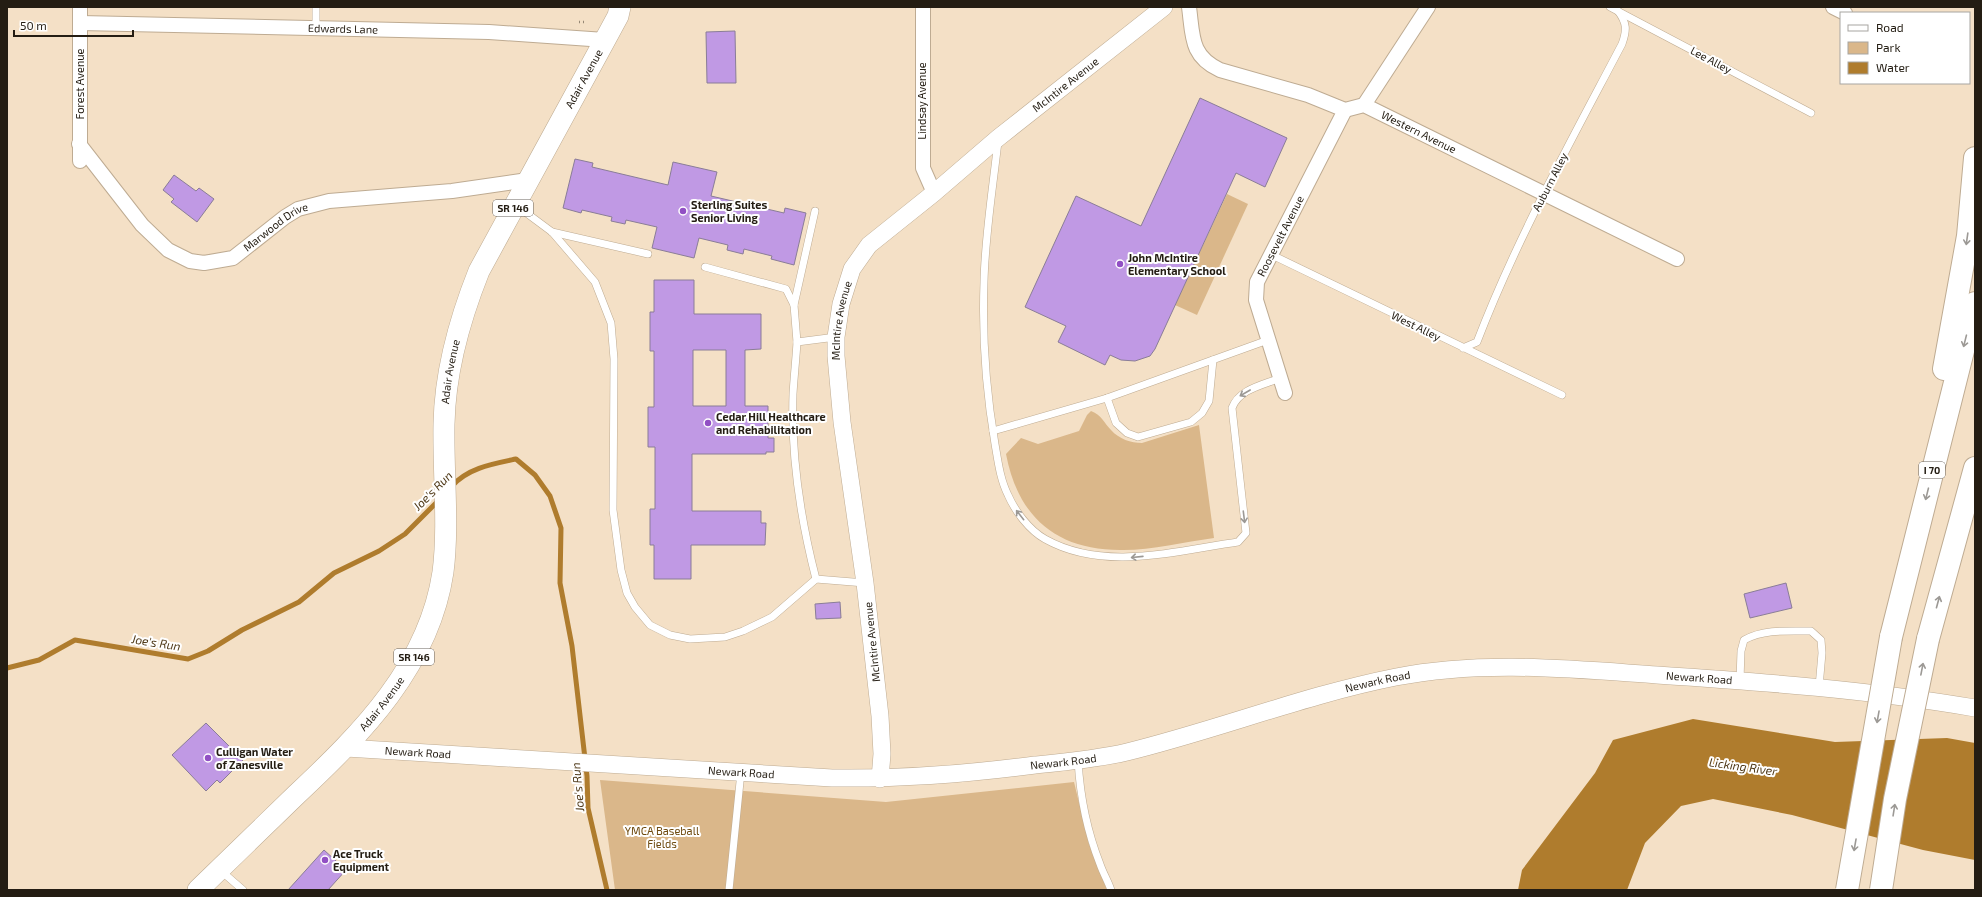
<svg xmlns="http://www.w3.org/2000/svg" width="1982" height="897" viewBox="0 0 1982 897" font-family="'Exo 2',sans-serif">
<rect width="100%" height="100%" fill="#f4e0c6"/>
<g fill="#dab78a">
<polygon points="1227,194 1248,204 1197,315 1175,305"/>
<path d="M1091,411C1102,415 1104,423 1111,430C1119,439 1131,443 1142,443L1199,425L1214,538C1184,542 1153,550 1123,550C1058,551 1018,518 1006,454L1021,438L1038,444L1079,431L1087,415Z"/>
<polygon points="600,780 886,802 1074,782 1089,844 1107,890 615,890"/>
</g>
<polygon fill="#af7c2d" points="1693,719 1835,742 1947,738 1975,743 1975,860 1923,850 1792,815 1713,799 1681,806 1645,843 1627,890 1518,890 1522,870 1595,773 1613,740"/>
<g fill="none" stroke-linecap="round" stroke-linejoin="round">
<g stroke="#af7c2d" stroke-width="5">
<path d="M452,486C468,468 492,464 516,459L535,475L550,496L561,528L560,583L572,646L587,776L588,808L607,890"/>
<polyline points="7,668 39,660 75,640 188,659 208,651 242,630 299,602 334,573 379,551 405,534 440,499"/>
</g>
</g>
<g fill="#c099e4" stroke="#8a7d97" fill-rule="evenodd">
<polygon points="735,31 736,83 707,83 706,32"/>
<polygon points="1200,98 1287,138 1265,187 1236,173 1155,349 1150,356 1135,361 1121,360 1110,355 1105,365 1058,342 1066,326 1025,307 1076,196 1141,226"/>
<polygon points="575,159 593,163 592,167 668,185 673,162 717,172 711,196 784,213 785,208 806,213 794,265 771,259 772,256 744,249 743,254 727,250 728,245 699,238 694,258 652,248 657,227 626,220 625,224 611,221 612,217 582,210 581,213 563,208"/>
<polygon points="174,175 196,191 199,188 214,199 197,222 171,202 174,199 163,190"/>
<path d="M654,280H694V314H761V349L745,350V406H768V438H774V452H766V454H692V511H761V523H766L765,545H691V579H654V545H650V509H655V447H648V407H654V351H650V312H654ZM693,350H726V406H693Z"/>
<polygon points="1786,583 1792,608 1750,618 1744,594"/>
<polygon points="840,602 841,618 816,619 815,604"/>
<polygon points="206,723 243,760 220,783 217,780 206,791 172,755"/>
<polygon points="324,850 346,870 328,890 288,890"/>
</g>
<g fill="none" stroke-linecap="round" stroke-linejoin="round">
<defs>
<g id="service">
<polyline points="1610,7 1811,113"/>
<polyline points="316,29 316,7"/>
<path d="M998,141C993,187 985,235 984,282C982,336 986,391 995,444C998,461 1000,479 1008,495C1015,511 1029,530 1045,539C1104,572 1175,551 1238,542L1246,533L1232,408C1239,389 1263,385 1280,378"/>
<polyline points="517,206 552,232 595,282 611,323 614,359 613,510 621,570 627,593 635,607 650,625 670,635 690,639 725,637 743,631 772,617 816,579"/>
<polyline points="552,232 648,254"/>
<polyline points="1272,255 1562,395"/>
<polyline points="705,267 786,289 794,305 797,342"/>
<polyline points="794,305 815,211"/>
<path d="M836,337L797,342C796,359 794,377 793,394C791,455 801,521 816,579L865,583"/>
<path d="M1463,348L1477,342C1517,238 1571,141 1622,44C1627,30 1627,23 1618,11"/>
<polyline points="1107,398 1116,423 1127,433 1138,437 1191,422 1202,413 1209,401 1213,360"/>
<polyline points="993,431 1107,398 1268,340"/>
<path d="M1740,680L1741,651L1744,640C1764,629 1788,631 1811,631L1821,640L1822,653L1819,687"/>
<path d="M1078,760C1080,796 1087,831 1100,864C1103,873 1108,881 1111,890"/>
<polyline points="220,870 243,890"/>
<polyline points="729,890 741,772"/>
</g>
<g id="minor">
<polyline points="923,7 923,168 934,193"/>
<path id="s1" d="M1189,7C1193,36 1190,56 1220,70L1308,95L1345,110L1364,105L1677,259"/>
<polyline points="1833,7 1845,13"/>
<path id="s2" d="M80,23L489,32L605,40"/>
<polyline points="1364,105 1428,7"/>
<path id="s3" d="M79,144L142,225L168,250L190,261L204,263L233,258L285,217L298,209L329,201L452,191L528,180"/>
<polyline points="80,161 80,7"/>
<path id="s4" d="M1285,393L1256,300L1257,282L1345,110"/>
</g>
<g id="tertiary">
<path id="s5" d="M346,748L832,778C900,779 967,774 1035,765C1065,762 1097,759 1127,752C1217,730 1305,695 1396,677C1482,660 1570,669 1657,675C1763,682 1870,690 1975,708"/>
<path id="s6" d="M880,779L882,754L880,716L865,583L842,422L836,356V337L841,304L852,269L869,245L934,193L998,138L1164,7"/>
</g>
<g id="primary">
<path id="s7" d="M198,890C230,859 263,827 296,795C362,733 429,666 443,572C449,526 443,472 444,424C445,371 459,321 479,271L605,40L618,16L620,7"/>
</g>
<g id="motorway">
<polyline points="1944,369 1968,236 1975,158"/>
<polyline points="1891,637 1975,303"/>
<polyline points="1928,639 1975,468"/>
</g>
</defs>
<use href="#service" stroke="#beab92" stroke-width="8"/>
<use href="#minor" stroke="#beab92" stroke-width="16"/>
<use href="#tertiary" stroke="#beab92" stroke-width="18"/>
<use href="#primary" stroke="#beab92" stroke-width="22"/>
<use href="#motorway" stroke="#beab92" stroke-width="24"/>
<polyline stroke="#968875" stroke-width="2.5" stroke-dasharray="1 3" stroke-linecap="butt" points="579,22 587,22"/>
<use href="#service" stroke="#fff" stroke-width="7"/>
<use href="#minor" stroke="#fff" stroke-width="14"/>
<use href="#tertiary" stroke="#fff" stroke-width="17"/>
<use href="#primary" stroke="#fff" stroke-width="21"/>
<use href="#motorway" stroke="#fff" stroke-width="22"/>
<defs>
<g id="motorway-bridge">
<polyline points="1847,890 1891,637"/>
<polyline points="1881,890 1895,799 1928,639"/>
</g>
</defs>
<use href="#motorway-bridge" stroke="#beab92" stroke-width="24" stroke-linecap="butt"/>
<use href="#motorway-bridge" stroke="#fff" stroke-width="22"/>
</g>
<defs><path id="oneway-shaft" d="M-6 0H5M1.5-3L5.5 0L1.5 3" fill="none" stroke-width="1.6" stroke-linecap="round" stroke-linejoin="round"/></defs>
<g stroke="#9c9995">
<use href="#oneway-shaft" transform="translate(1967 239) rotate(98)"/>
<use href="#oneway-shaft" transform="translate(1965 341) rotate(104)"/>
<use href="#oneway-shaft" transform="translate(1245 393) rotate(150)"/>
<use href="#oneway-shaft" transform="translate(1927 494) rotate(104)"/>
<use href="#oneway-shaft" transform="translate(1020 515) rotate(-128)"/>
<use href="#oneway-shaft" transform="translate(1244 517) rotate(83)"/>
<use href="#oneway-shaft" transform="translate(1137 557) rotate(174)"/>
<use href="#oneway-shaft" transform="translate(1938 602) rotate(-75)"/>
<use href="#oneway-shaft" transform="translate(1922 669) rotate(-79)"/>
<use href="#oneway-shaft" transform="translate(1878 717) rotate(100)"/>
<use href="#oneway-shaft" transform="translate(1894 810) rotate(-81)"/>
<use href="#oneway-shaft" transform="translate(1855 845) rotate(100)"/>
</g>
<g fill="#914fc4" stroke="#fff" stroke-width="1.5">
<circle cx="683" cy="211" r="4"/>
<circle cx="1120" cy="264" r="4"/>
<circle cx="708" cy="423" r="4"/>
<circle cx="208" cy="758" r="4"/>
<circle cx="325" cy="860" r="4"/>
</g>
<g text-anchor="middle" stroke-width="4" stroke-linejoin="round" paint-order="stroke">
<g fill="#fff" stroke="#66615a" stroke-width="1">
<rect x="493" y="200" width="40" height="16" rx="3"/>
<rect x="1919" y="462" width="26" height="16" rx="3"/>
<rect x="394" y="649" width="40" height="16" rx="3"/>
</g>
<g font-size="10" font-weight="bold" fill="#241d13">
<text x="513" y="212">SR 146</text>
<text x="1932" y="474">I 70</text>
<text x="414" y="661">SR 146</text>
</g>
<g font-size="11" fill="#241d13" stroke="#fff">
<text dy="4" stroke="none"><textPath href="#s2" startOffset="263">Edwards Lane</textPath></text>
<text transform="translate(1711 60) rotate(28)" y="4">Lee Alley</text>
<text dy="4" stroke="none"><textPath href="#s7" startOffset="934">Adair Avenue</textPath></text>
<text transform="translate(80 84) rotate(-90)" y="4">Forest Avenue</text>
<text dy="4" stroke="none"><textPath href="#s6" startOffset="798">McIntire Avenue</textPath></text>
<text transform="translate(922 101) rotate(-90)" y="4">Lindsay Avenue</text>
<text dy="4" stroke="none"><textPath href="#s1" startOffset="287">Western Avenue</textPath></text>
<text transform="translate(1550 182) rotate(-63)" y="4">Auburn Alley</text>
<text dy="4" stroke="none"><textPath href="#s3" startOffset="260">Marwood Drive</textPath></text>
<text dy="4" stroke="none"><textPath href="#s4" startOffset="167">Roosevelt Avenue</textPath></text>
<text dy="4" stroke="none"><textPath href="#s6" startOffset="462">McIntire Avenue</textPath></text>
<text transform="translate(1416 326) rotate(26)" y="4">West Alley</text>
<text dy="4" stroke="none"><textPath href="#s7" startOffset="610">Adair Avenue</textPath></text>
<text transform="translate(872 642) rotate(-96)" y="4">McIntire Avenue</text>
<text dy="4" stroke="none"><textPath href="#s5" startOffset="1367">Newark Road</textPath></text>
<text dy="4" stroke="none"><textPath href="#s5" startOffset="1044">Newark Road</textPath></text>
<text dy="4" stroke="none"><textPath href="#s7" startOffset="262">Adair Avenue</textPath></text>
<text dy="4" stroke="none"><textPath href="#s5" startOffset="72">Newark Road</textPath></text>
<text dy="4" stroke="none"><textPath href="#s5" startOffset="719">Newark Road</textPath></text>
<text dy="4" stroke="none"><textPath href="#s5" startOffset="396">Newark Road</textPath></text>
</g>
<g font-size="11" font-weight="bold" fill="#241d13" stroke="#fff" text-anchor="start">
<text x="691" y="209">Sterling Suites<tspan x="691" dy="13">Senior Living</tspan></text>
<text x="1128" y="262">John McIntire<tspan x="1128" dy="13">Elementary School</tspan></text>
<text x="716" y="421">Cedar Hill Healthcare<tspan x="716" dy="13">and Rehabilitation</tspan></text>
<text x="216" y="756">Culligan Water<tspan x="216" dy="13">of Zanesville</tspan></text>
<text x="333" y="858">Ace Truck<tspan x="333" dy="13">Equipment</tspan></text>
</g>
<g font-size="11" fill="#6e4a0f" stroke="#fff">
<text x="662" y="835">YMCA Baseball<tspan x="662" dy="13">Fields</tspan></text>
</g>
<g font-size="12" font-style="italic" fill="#4f3918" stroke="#fff">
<text transform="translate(433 491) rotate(-45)" y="4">Joe's Run</text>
<text transform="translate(156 643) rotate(9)" y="4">Joe's Run</text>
<text transform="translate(1743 767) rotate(8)" y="4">Licking River</text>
<text transform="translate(578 787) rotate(-95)" y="4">Joe's Run</text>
</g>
</g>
<rect width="1982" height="897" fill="none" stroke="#241d13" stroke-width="16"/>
<rect x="1840" y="12" width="130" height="72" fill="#ffffff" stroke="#a7a5a1"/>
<rect x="1848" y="25" width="20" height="6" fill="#ffffff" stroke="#a7a5a1"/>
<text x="1876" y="32" font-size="12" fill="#241d13">Road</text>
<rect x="1848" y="42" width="20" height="12" fill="#dab78a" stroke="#a7a5a1"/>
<text x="1876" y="52" font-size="12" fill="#241d13">Park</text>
<rect x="1848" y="62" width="20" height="12" fill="#af7c2d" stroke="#a7a5a1"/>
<text x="1876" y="72" font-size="12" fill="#241d13">Water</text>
<path d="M14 30v6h119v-6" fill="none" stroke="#241d13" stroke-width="2"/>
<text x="20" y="30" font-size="12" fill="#241d13" stroke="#ffffff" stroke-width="3" paint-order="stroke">50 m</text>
</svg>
